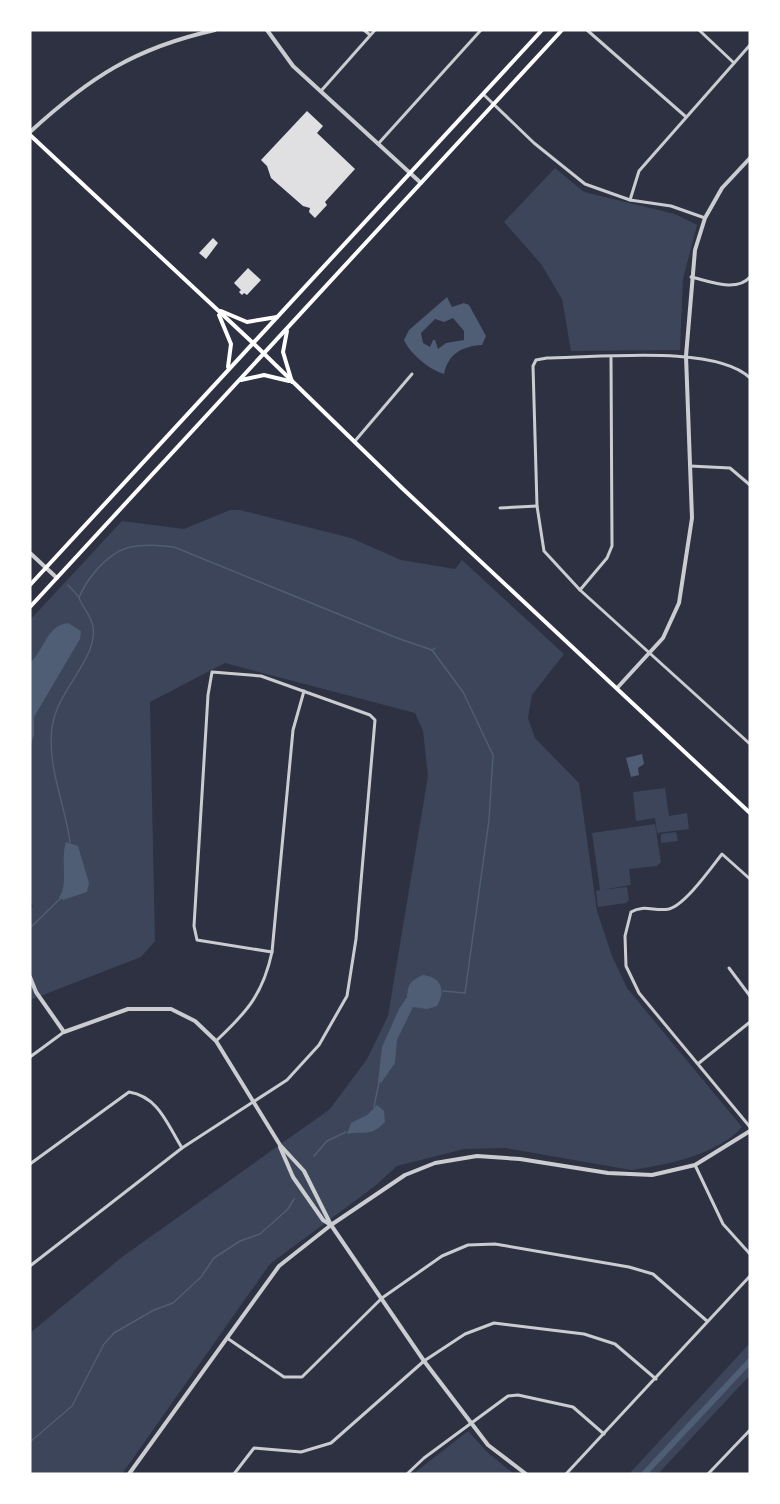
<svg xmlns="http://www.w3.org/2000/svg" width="780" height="1504" viewBox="0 0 780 1504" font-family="Lora,serif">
<rect width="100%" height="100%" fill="#2d3142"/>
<g fill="#3c4559">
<polygon points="555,168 584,192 675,214 697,225 683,279 680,350 571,351 562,299 541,264 504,222"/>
<path d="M230,510H240L351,538L401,560L455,569L462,560L564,654L532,695L528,718L535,738L579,783L597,911L612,956L627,988L742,1127C717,1155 667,1165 631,1170L505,1148L464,1149L397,1166L375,1186L270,1264L122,1474H30V1333L122,1257L330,1109L367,1059L388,1016L428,776L423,731L415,713L225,663L150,702L155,941L141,957L30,1000V909L33,907L30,900V620L122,521L184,529Z"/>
<polygon points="665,788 669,816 687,813 689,829 657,833 655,818 636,821 633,792"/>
<polygon points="655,824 661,862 657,866 629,869 631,885 601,890 627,887 629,900 626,903 598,907 596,891 600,890 592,833"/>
<polygon points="676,832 678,841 661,843 661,834"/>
<polygon points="750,1343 750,1375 658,1474 629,1474"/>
<polygon points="468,1431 486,1451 514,1474 413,1474"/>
</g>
<g fill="#4f5d75" fill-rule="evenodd">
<path d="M447,297L452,307L464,303L469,305L486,336L482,345C462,346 448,354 444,374C430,370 410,354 404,340L409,330ZM453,318L464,331V340L446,343L438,349L435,340H433L430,347L423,343L421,333L435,319L444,322Z"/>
<path d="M68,623L81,631L80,639L34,717V735L30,747V663C45,649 46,626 68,623Z"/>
<polygon points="642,754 644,764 638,768 639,775 631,777 626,758"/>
<path d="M66,842L78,846L89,883L87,892L63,900L59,897C69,886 60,858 66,842Z"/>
<path d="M423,975C442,977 446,991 437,1006L427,1009L413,1007L397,1040L395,1063L381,1083L378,1082L382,1047L399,1009L407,997C408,984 410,981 423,975Z"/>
<path d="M377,1105L384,1111L385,1122C370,1138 365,1130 347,1134L351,1123L367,1115Z"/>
</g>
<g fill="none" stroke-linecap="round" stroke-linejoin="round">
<g stroke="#4f5d75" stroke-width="1.5">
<polyline points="68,585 79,597"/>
<polyline points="435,648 432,650 463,692 493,755 489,820 465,993 443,991"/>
<path d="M70,842C65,804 47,767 52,728C56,691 98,659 93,627C92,617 83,608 79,598C86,579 107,554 127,548C141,544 159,545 174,547L397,638L432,650"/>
<polyline points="30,928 62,897"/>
<polyline points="374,1107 379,1082"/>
<polyline points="314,1156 327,1141 346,1132"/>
<polyline points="30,1442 72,1406 104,1344 114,1333 154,1310 173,1303 201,1277 214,1258 240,1241 260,1234 288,1209 294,1199"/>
</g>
<polyline stroke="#4f5d75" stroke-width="6" points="644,1474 750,1361"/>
</g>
<g fill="#e0e0e3">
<polygon points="307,111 323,126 317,133 355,169 325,202 327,205 315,218 309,212 310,208 303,206 271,178 267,166 261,160"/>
<polygon points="213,238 218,243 206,259 199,253"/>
<polygon points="248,268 261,280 247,295 244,293 242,295 239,292 241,290 234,283"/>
</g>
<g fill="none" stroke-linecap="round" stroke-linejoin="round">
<g stroke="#caccd0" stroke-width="3">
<polyline points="364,30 370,35"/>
<polyline points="587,30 685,116"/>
<polyline points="699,30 734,63"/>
<polyline points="321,91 375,30"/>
<polyline points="483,94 534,143 585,184 630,200 671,206 705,218"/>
<polyline points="378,144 481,30"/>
<polyline points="630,200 639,171 750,45"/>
<path d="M691,277C709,281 736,293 750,277"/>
<path d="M750,378C715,344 596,358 547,358L536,360L533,366L537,506L544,551L580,590L750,744"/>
<polyline points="355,441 412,374"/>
<polyline points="690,466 730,468 750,485"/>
<polyline points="500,508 537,506"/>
<polyline points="580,590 607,558 612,546 611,358"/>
<path d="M750,879L722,854C711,868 685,905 669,909C655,912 644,904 631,912L625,936L626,966L639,993L750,1127"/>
<polyline points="729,968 750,996"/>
<path d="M216,1041C247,1012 263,994 272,952L293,730L304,691"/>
<polyline points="30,1057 64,1032"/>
<polyline points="699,1063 750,1022"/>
<path d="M30,1164L129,1092C159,1097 167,1124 182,1148"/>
<polyline points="695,1165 723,1224 750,1254"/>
<polyline points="30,1266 182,1148 287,1080 319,1045 347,996 356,939 375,720 370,715 261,676 212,672 208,695 194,926 197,940 272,952"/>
<polyline points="227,1338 284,1377 302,1377 382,1298 442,1256 468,1245 495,1244 629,1267 653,1274 707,1321"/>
<polyline points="234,1474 254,1448 301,1452 331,1443 424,1361 465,1334 494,1323 584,1334 615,1344 656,1379"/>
<polyline points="407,1474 424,1458 508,1396 518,1395 573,1407 604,1434"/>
<polyline points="566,1474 750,1276"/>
<polyline points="708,1474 750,1430"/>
</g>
<g stroke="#caccd0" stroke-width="4">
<polyline points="267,30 293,66 421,183"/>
<path d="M30,132C90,77 135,48 215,30"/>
<polyline points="30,553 57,578"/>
<polyline points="618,687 663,638 679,603 692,518 686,356 695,250 705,218 722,188 750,158"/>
<polyline points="30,977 36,992 64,1032 128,1009 171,1009 195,1021 216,1041 280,1145 304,1171 331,1225 424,1361 488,1445 526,1474"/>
<polyline points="280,1147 293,1177 323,1220 331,1225"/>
<polyline points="129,1474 279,1266 331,1225 405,1175 435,1163 477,1156 520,1159 608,1173 652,1175 695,1165 750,1131"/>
</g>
<g stroke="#fff" stroke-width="4">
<polyline points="30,135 253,343 402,488 750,813"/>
<polyline points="221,311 247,322 277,317"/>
<polyline points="219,315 231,344 228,367"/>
<polyline points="287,331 283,352 292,382"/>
<polyline points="241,380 264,375 289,381"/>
<polyline points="30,585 542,30"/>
<polyline points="30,607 562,30"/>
</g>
</g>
<rect width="780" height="1504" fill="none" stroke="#ffffff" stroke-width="63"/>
</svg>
